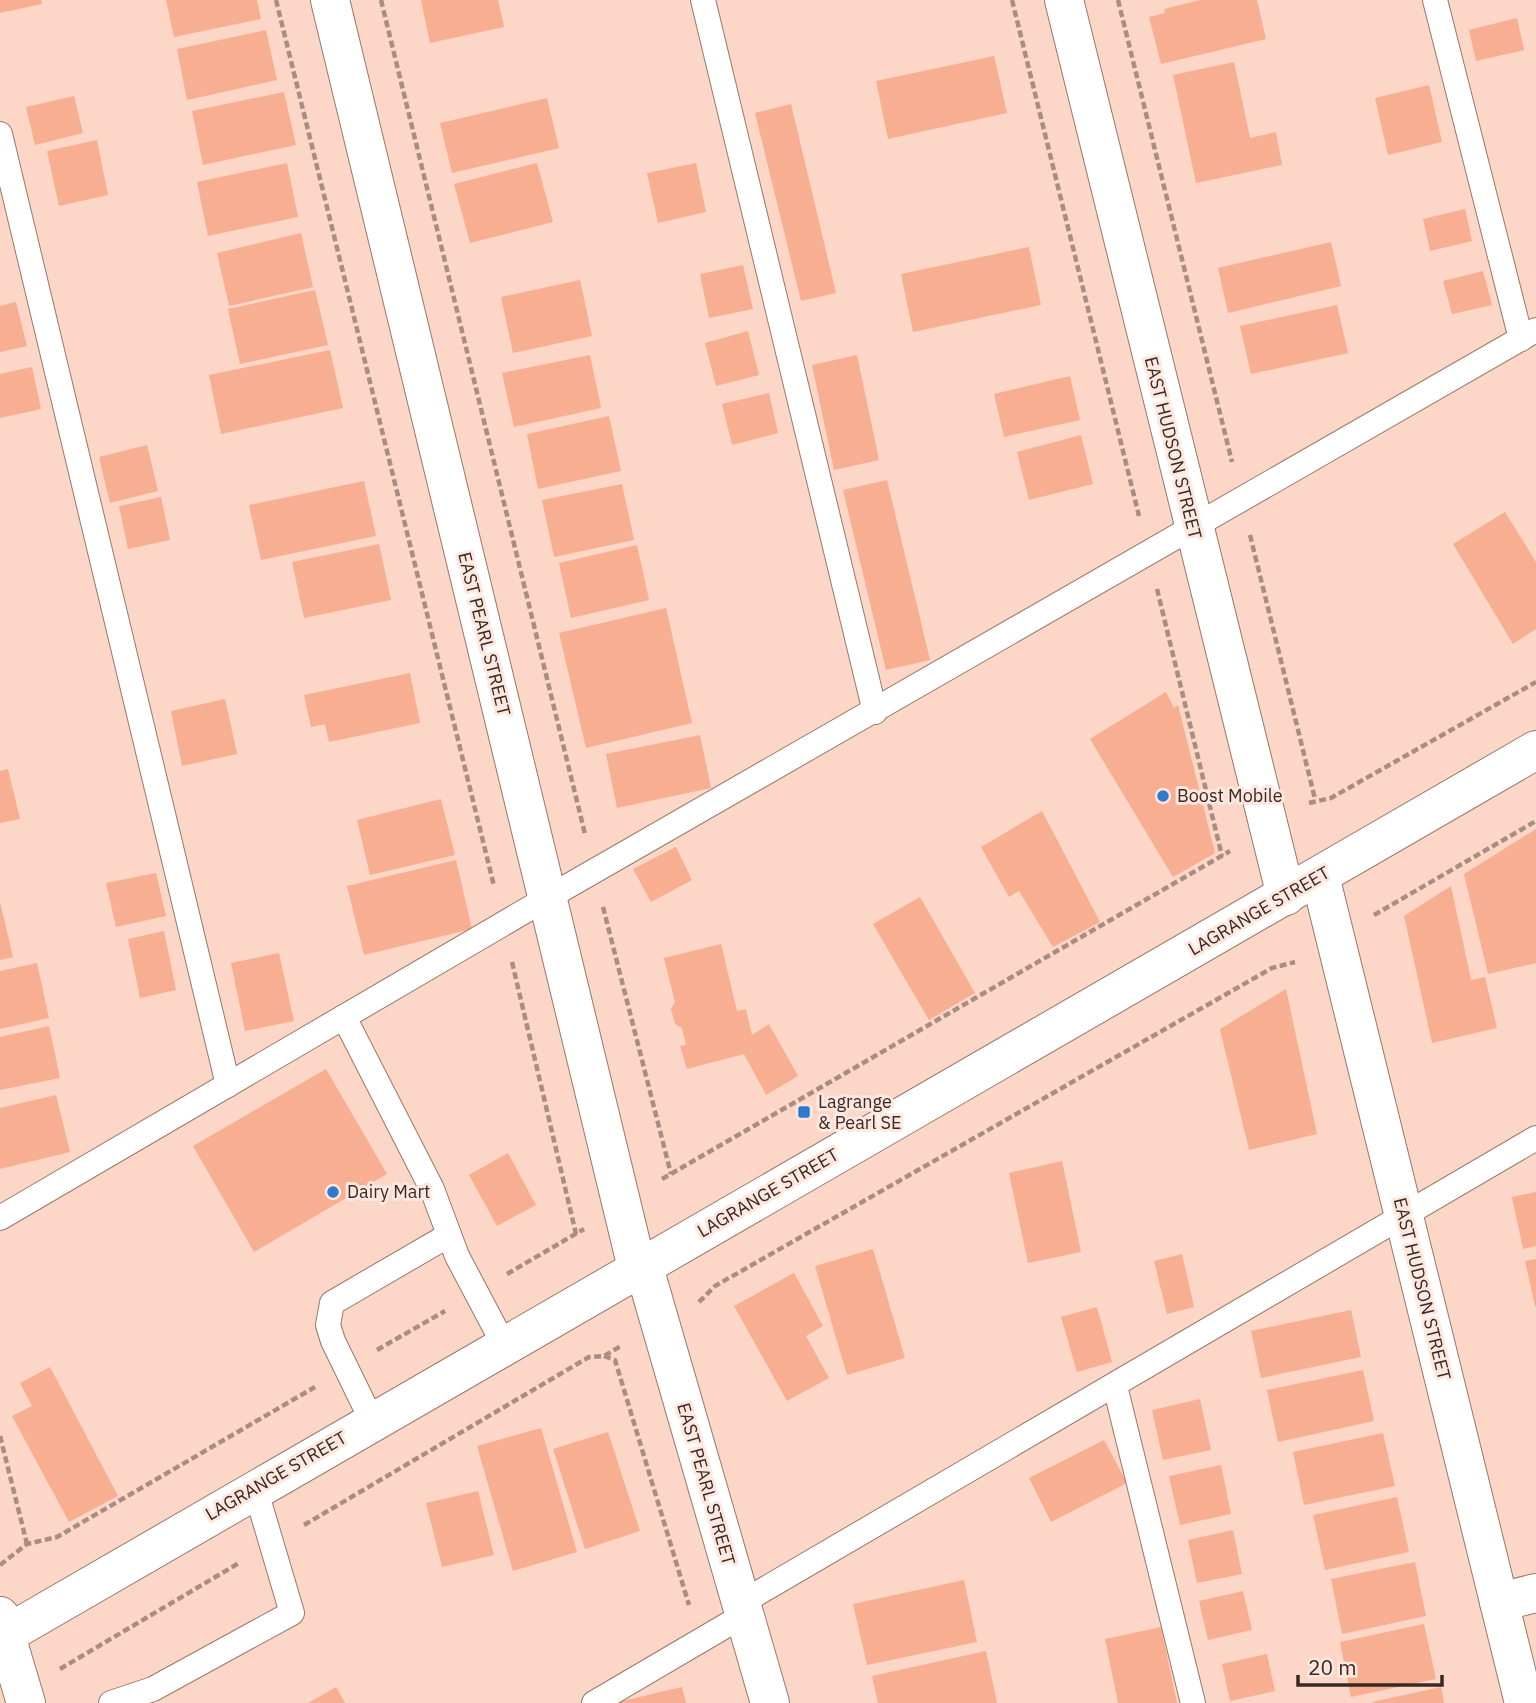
<svg xmlns="http://www.w3.org/2000/svg" width="1536" height="1703" viewBox="0 0 1536 1703" font-family="'IBM Plex Sans',sans-serif">
<rect width="100%" height="100%" fill="#fcd6c7"/>
<g fill="#f7ae91">
<polygon points="0,0 41,0 42,4 0,13"/>
<polygon points="166,0 257,0 261,19 174,37"/>
<polygon points="421,0 498,0 504,27 430,43"/>
<polygon points="1200,0 1257,0 1266,39 1161,64 1149,17 1165,13 1164,9"/>
<polygon points="1517,18 1524,50 1476,61 1469,30"/>
<polygon points="266,30 277,80 187,100 177,49"/>
<polygon points="994,56 1007,113 888,139 876,81"/>
<polygon points="1234,62 1250,138 1276,132 1282,165 1196,183 1173,75"/>
<polygon points="1429,85 1442,142 1388,155 1375,98"/>
<polygon points="284,92 296,145 203,165 192,111"/>
<polygon points="74,96 83,133 35,145 26,107"/>
<polygon points="547,98 559,148 452,173 440,123"/>
<polygon points="791,104 836,293 801,301 755,113"/>
<polygon points="97,140 108,195 59,206 47,151"/>
<polygon points="287,163 298,217 208,236 197,182"/>
<polygon points="537,163 553,222 470,243 454,184"/>
<polygon points="696,163 706,212 658,223 647,173"/>
<polygon points="1465,209 1472,241 1430,251 1423,219"/>
<polygon points="301,233 313,287 229,306 217,253"/>
<polygon points="1331,242 1341,286 1228,313 1218,268"/>
<polygon points="1029,247 1041,305 913,332 901,274"/>
<polygon points="743,265 753,309 709,318 700,274"/>
<polygon points="1483,271 1492,305 1452,314 1443,281"/>
<polygon points="580,280 592,336 513,353 501,297"/>
<polygon points="315,290 328,345 240,364 228,309"/>
<polygon points="16,302 27,346 0,352 0,306"/>
<polygon points="1337,305 1348,353 1251,374 1240,326"/>
<polygon points="748,331 759,375 716,386 705,343"/>
<polygon points="330,350 343,408 221,434 209,375"/>
<polygon points="590,355 601,408 514,427 502,373"/>
<polygon points="857,355 879,460 834,470 812,365"/>
<polygon points="32,367 41,409 0,418 0,374"/>
<polygon points="1070,376 1080,420 1004,437 994,394"/>
<polygon points="769,393 778,433 732,445 722,404"/>
<polygon points="609,416 621,471 538,489 527,434"/>
<polygon points="1081,435 1093,484 1029,500 1017,452"/>
<polygon points="147,445 158,491 110,503 99,457"/>
<polygon points="887,480 930,660 886,670 843,490"/>
<polygon points="364,481 376,536 261,560 249,505"/>
<polygon points="622,484 634,540 554,557 542,500"/>
<polygon points="161,497 170,540 128,549 119,506"/>
<polygon points="1505,512 1536,562 1536,629 1513,644 1453,544"/>
<polygon points="379,544 391,600 304,618 292,562"/>
<polygon points="637,545 649,600 571,618 559,563"/>
<polygon points="666,608 692,723 586,748 559,633"/>
<polygon points="410,673 420,723 329,742 325,724 311,727 304,695"/>
<polygon points="1166,692 1174,708 1178,705 1215,853 1173,877 1090,739"/>
<polygon points="225,699 237,754 182,766 171,711"/>
<polygon points="700,735 711,788 617,808 606,754"/>
<polygon points="8,769 20,819 0,823 0,771"/>
<polygon points="441,799 455,855 370,875 357,820"/>
<polygon points="1042,811 1100,922 1053,947 1019,891 1009,897 981,847"/>
<polygon points="1536,829 1536,963 1488,974 1464,874"/>
<polygon points="676,847 692,880 651,902 633,869"/>
<polygon points="456,860 472,929 364,955 347,886"/>
<polygon points="156,873 166,916 116,927 106,883"/>
<polygon points="1451,886 1471,980 1485,977 1497,1028 1432,1043 1404,916"/>
<polygon points="920,897 975,993 929,1020 873,924"/>
<polygon points="0,902 13,957 0,960"/>
<polygon points="164,931 176,990 140,998 128,939"/>
<polygon points="721,944 737,1011 746,1009 752,1035 769,1024 798,1076 766,1095 744,1054 687,1069 680,1046 686,1045 682,1028 675,1024 671,1009 675,1002 664,958"/>
<polygon points="279,953 294,1021 245,1031 231,963"/>
<polygon points="37,963 49,1018 0,1029 0,971"/>
<polygon points="1286,989 1317,1134 1249,1150 1220,1029"/>
<polygon points="49,1026 60,1078 0,1090 0,1037"/>
<polygon points="326,1069 387,1174 254,1252 193,1146"/>
<polygon points="56,1095 70,1152 0,1169 0,1108"/>
<polygon points="508,1153 536,1205 497,1226 469,1175"/>
<polygon points="1062,1161 1081,1252 1028,1263 1009,1173"/>
<polygon points="1536,1192 1536,1246 1523,1249 1512,1197"/>
<polygon points="873,1249 905,1358 847,1375 815,1266"/>
<polygon points="1182,1254 1194,1307 1167,1314 1154,1261"/>
<polygon points="1536,1259 1536,1306 1535,1306 1525,1261"/>
<polygon points="794,1273 823,1326 806,1336 829,1378 787,1401 734,1306"/>
<polygon points="1097,1307 1112,1362 1077,1372 1061,1317"/>
<polygon points="1351,1310 1361,1357 1261,1378 1251,1331"/>
<polygon points="50,1367 118,1496 69,1522 12,1416 32,1406 20,1383"/>
<polygon points="1363,1370 1374,1421 1278,1442 1267,1390"/>
<polygon points="1200,1399 1211,1450 1163,1460 1152,1410"/>
<polygon points="541,1428 577,1552 513,1571 477,1446"/>
<polygon points="608,1432 640,1531 585,1549 553,1449"/>
<polygon points="1383,1433 1395,1486 1304,1505 1293,1452"/>
<polygon points="1104,1440 1127,1483 1051,1522 1029,1478"/>
<polygon points="1221,1465 1231,1514 1180,1525 1169,1476"/>
<polygon points="478,1491 494,1555 442,1567 426,1503"/>
<polygon points="1397,1497 1409,1552 1325,1570 1313,1515"/>
<polygon points="1233,1530 1242,1574 1197,1583 1188,1540"/>
<polygon points="1415,1562 1426,1616 1342,1634 1331,1579"/>
<polygon points="964,1580 977,1642 867,1665 853,1604"/>
<polygon points="1243,1591 1252,1630 1208,1640 1199,1601"/>
<polygon points="1424,1624 1436,1679 1351,1697 1340,1642"/>
<polygon points="1161,1627 1177,1703 1118,1703 1105,1639"/>
<polygon points="986,1651 997,1703 878,1703 872,1676"/>
<polygon points="1267,1654 1275,1691 1230,1701 1222,1664"/>
<polygon points="336,1687 345,1703 308,1703"/>
<polygon points="682,1687 686,1703 618,1703 618,1702"/>
<polygon points="1441,1687 1444,1703 1373,1703 1372,1702"/>
</g>
<g fill="none" stroke-linecap="round" stroke-linejoin="round">
<defs>
<g id="service">
<polyline points="703,0 875,712"/>
<polyline points="1435,0 1521,339"/>
<polyline points="0,134 228,1085"/>
<polyline points="344,1017 432,1189 457,1256 504,1345"/>
<polyline points="0,1218 549,897 1536,330"/>
<polyline points="1115,1386 1193,1703"/>
<polyline points="372,1421 333,1341 328,1325 332,1303 449,1235"/>
<polyline points="741,1603 1536,1138"/>
<polyline points="111,1703 153,1689 292,1613 255,1488"/>
<polyline points="594,1703 744,1615"/>
</g>
<g id="minor">
<polyline points="330,0 637,1268"/>
<polyline points="1064,0 1286,896"/>
<polyline points="1320,876 1524,1703"/>
<polyline points="643,1264 770,1703"/>
<polyline points="1499,1602 1536,1593"/>
<polyline points="0,1616 26,1703"/>
</g>
<polyline id="secondary" points="0,1638 1536,750"/>
</defs>
<use href="#service" stroke="#99776a" stroke-width="26"/>
<use href="#minor" stroke="#99776a" stroke-width="40"/>
<use href="#secondary" stroke="#99776a" stroke-width="40"/>
<g stroke="#aa8d82" stroke-width="4.5" stroke-dasharray="7 3.5" stroke-linecap="butt">
<polyline points="276,0 494,886"/>
<polyline points="381,0 585,834"/>
<polyline points="1012,0 1139,516"/>
<polyline points="1118,0 1232,462"/>
<polyline points="1250,535 1315,799"/>
<polyline points="1157,589 1222,856"/>
<polyline points="1309,803 1331,798 1536,682"/>
<polyline points="603,907 671,1174"/>
<polyline points="1374,915 1536,821"/>
<polyline points="512,962 576,1234"/>
<polyline points="662,1179 1230,851"/>
<polyline points="507,1274 584,1229"/>
<polyline points="699,1302 715,1286 1272,968 1295,962"/>
<polyline points="377,1350 445,1311"/>
<polyline points="604,1356 615,1360 689,1605"/>
<polyline points="0,1436 27,1544"/>
<polyline points="304,1525 589,1357 604,1356 621,1346"/>
<polyline points="0,1565 27,1544 57,1537 315,1387"/>
<polyline points="60,1669 239,1563"/>
</g>
<use href="#service" stroke="#fff" stroke-width="24"/>
<use href="#minor" stroke="#fff" stroke-width="38"/>
<use href="#secondary" stroke="#fff" stroke-width="38"/>
</g>
<g fill="#2f7acb" stroke="#fee7de" stroke-width="2.5">
<circle cx="1163" cy="796" r="7"/>
<rect x="797" y="1105" width="14" height="14" rx="3.5"/>
<circle cx="333" cy="1192" r="7"/>
</g>
<g text-anchor="middle" stroke-width="6" stroke-linejoin="round" paint-order="stroke">
<g font-size="18" fill="#382924" stroke="#fee7de">
<text transform="translate(1173 448) rotate(76)" y="6">EAST HUDSON STREET</text>
<text transform="translate(484 634) rotate(76)" y="6">EAST PEARL STREET</text>
<text transform="translate(1259 911) rotate(-30)" y="6">LAGRANGE STREET</text>
<text transform="translate(768 1193) rotate(-30)" y="6">LAGRANGE STREET</text>
<text transform="translate(1422 1289) rotate(76)" y="6">EAST HUDSON STREET</text>
<text transform="translate(276 1476) rotate(-30)" y="6">LAGRANGE STREET</text>
<text transform="translate(706 1484) rotate(74)" y="6">EAST PEARL STREET</text>
</g>
<g font-size="18" fill="#382924" stroke="#fee7de" text-anchor="start">
<text x="1177" y="802">Boost Mobile</text>
<text x="818" y="1108">Lagrange<tspan x="818" dy="21">&amp; Pearl SE</tspan></text>
<text x="347" y="1198">Dairy Mart</text>
</g>
</g>
<path d="M1298 1675v10h144v-10" fill="none" stroke="#382924" stroke-width="3.5"/>
<text x="1308" y="1675" font-size="21" fill="#382924" stroke="#fee7de" stroke-width="5" paint-order="stroke">20 m</text>
</svg>
